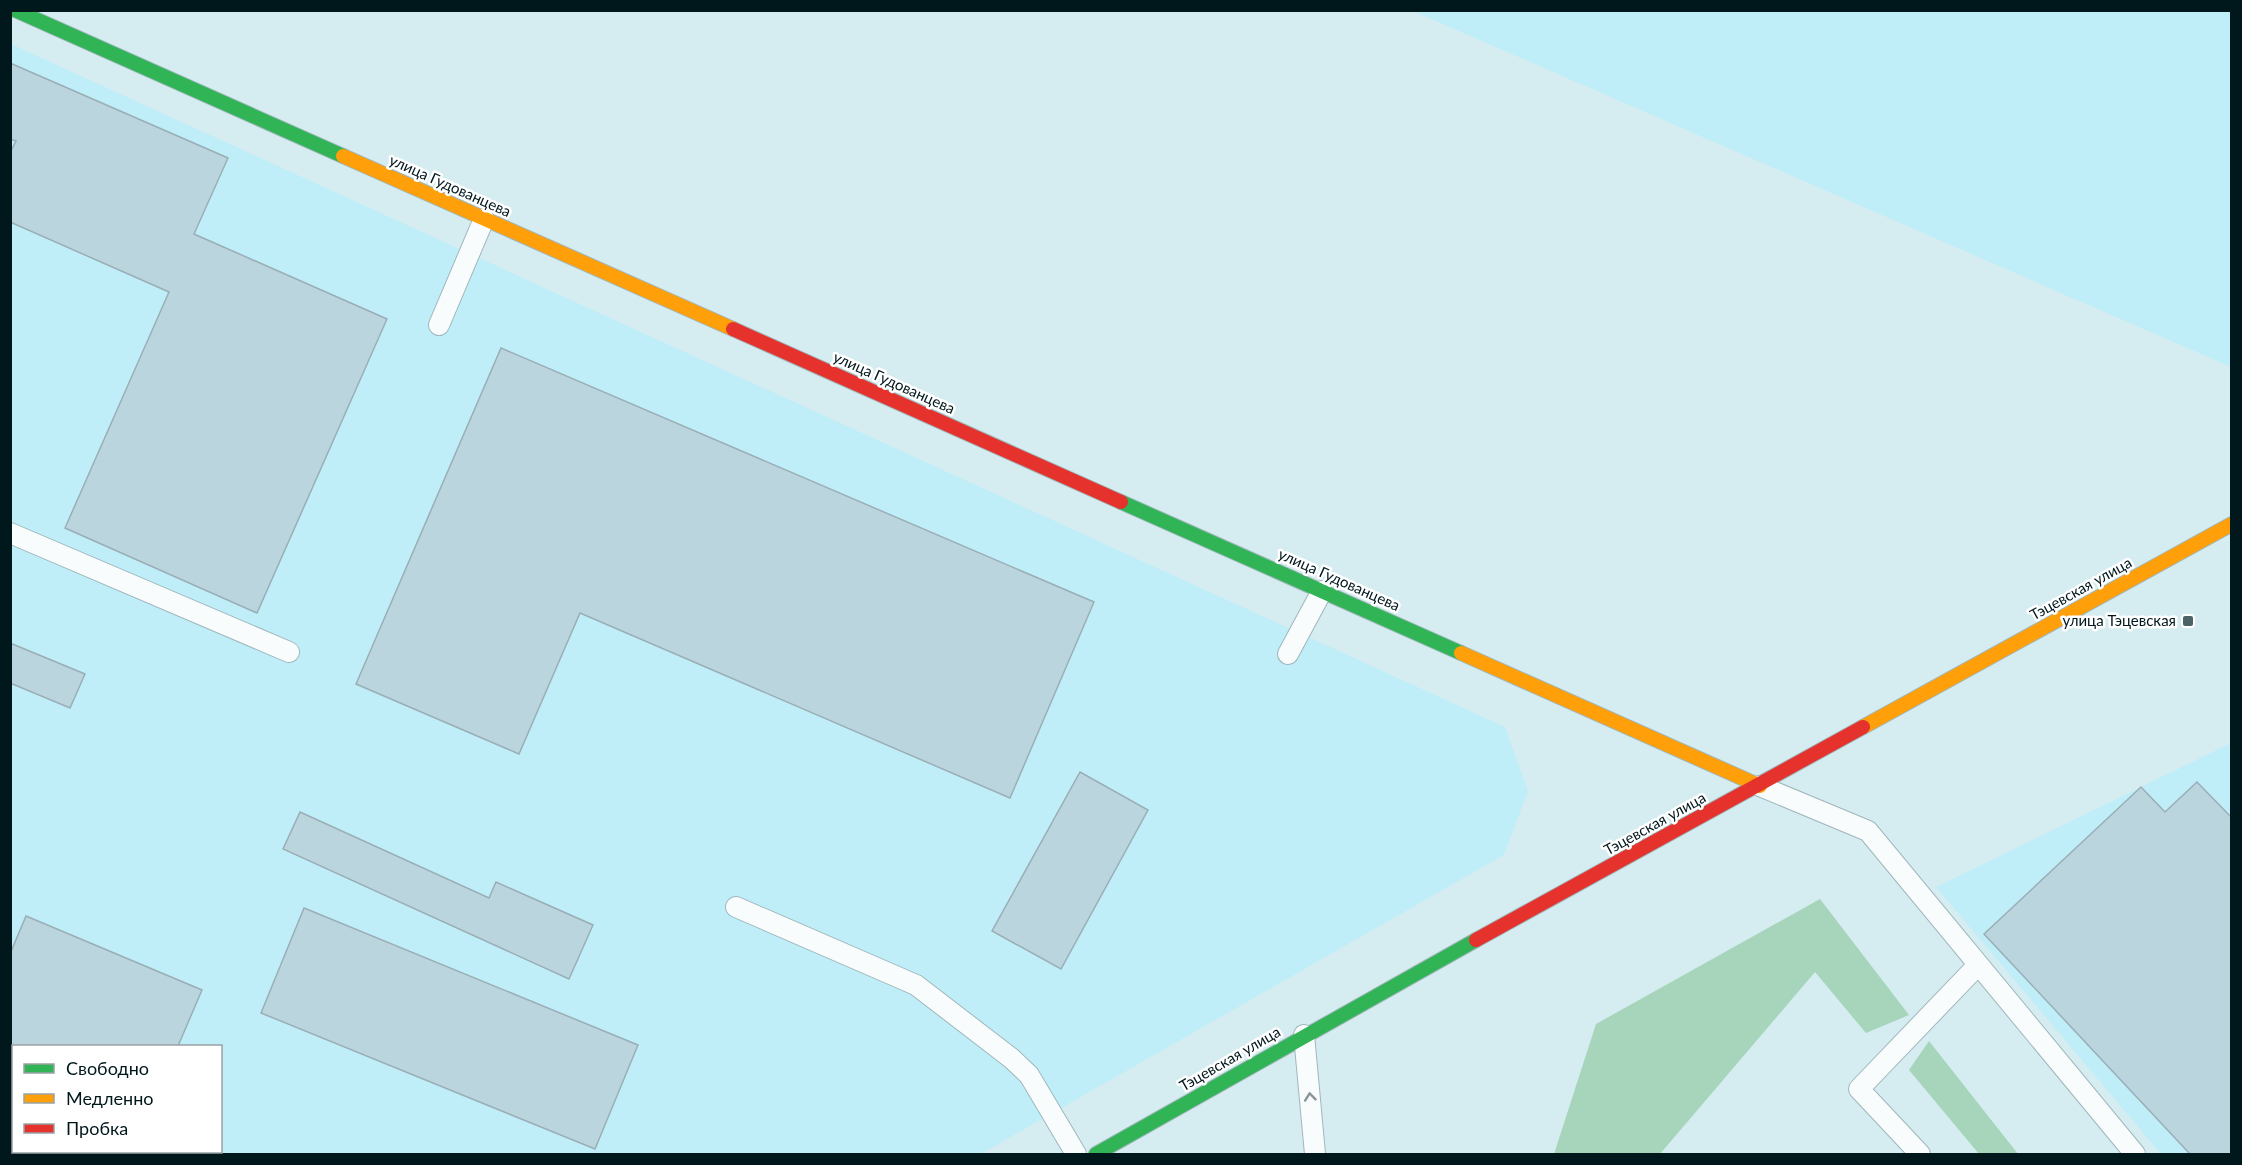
<svg xmlns="http://www.w3.org/2000/svg" width="2242" height="1165" viewBox="0 0 2242 1165" font-family="Lato,sans-serif">
<rect width="100%" height="100%" fill="#d5ecf1"/>
<g fill="#c0eef8" fill-rule="evenodd">
<polygon points="1413,11 2231,11 2231,367"/>
<path d="M11,44L1505,727L1528,791L1504,855L981,1154H11ZM14,1046H220V1152H14Z"/>
<polygon points="2231,743 2231,1154 2161,1154 1936,887"/>
</g>
<g fill="#a6d5bc">
<polygon points="1820,899 1909,1015 1866,1033 1815,972 1660,1154 1554,1154 1596,1024"/>
<polygon points="1929,1041 2018,1154 1979,1154 1909,1070"/>
</g>
<g fill="#bbd5df" stroke="#99aeb6" stroke-width="1.5">
<polygon points="10,63 228,158 194,234 387,319 257,613 65,528 169,292 10,222 10,153 16,141 10,139"/>
<polygon points="501,348 1094,602 1010,798 580,613 519,754 356,684"/>
<polygon points="10,643 85,674 70,708 10,683"/>
<polygon points="1080,772 1148,810 1061,969 992,931"/>
<polygon points="2197,782 2232,818 2232,1154 2190,1154 1984,934 2141,787 2165,812"/>
<polygon points="300,812 489,898 496,882 593,925 569,979 283,849"/>
<polygon points="304,908 638,1045 595,1149 261,1013"/>
<polygon points="26,916 202,990 178,1046 14,1046 14,1152 133,1152 131,1154 10,1154 10,954"/>
</g>
<g fill="none" stroke-linecap="round" stroke-linejoin="round">
<defs>
<g id="lane">
<polyline points="439,325 484,219"/>
<polyline points="10,533 289,652"/>
<polyline points="1288,654 1322,591"/>
<polyline points="1760,786 1868,831 2135,1154"/>
<polyline points="736,907 916,985 1011,1058 1029,1075 1076,1154"/>
<polyline points="1304,1035 1315,1154"/>
<polyline points="1920,1154 1859,1089 1978,965"/>
</g>
<g id="fast">
<polyline points="15,10 343,156"/>
<polyline points="1121,502 1461,653"/>
<polyline points="1096,1154 1476,940"/>
</g>
<g id="slow">
<polyline points="343,156 733,329"/>
<polyline points="1461,653 1760,786"/>
<polyline points="1863,727 2232,524"/>
</g>
<g id="jam">
<polyline points="733,329 1121,502"/>
<polyline points="1476,940 1863,727"/>
</g>
</defs>
<use href="#lane" stroke="#9fb7bc" stroke-width="22"/>
<use href="#fast" stroke="#9fb7bc" stroke-width="16"/>
<use href="#slow" stroke="#9fb7bc" stroke-width="16"/>
<use href="#jam" stroke="#9fb7bc" stroke-width="16"/>
<use href="#lane" stroke="#f9fcfd" stroke-width="20"/>
<use href="#fast" stroke="#30b455" stroke-width="14"/>
<use href="#slow" stroke="#ff9f0a" stroke-width="14"/>
<use href="#jam" stroke="#e5322d" stroke-width="14"/>
</g>
<defs><path id="oneway-chevron" d="M-2-3.5L2.5 0L-2 3.5" fill="none" stroke-width="1.6" stroke-linecap="round" stroke-linejoin="round" transform="scale(1.5)"/></defs>
<use stroke="#899598" href="#oneway-chevron" transform="translate(1310 1097) rotate(-96)"/>
<rect fill="#4b6267" stroke="#fff" stroke-width="2" x="2182" y="615" width="12" height="12" rx="3"/>
<g text-anchor="middle" stroke-width="5" stroke-linejoin="round" paint-order="stroke">
<g font-size="15" fill="#00171c" stroke="#fff">
<text transform="translate(450 186) rotate(24)" y="5">улица Гудованцева</text>
<text transform="translate(894 383) rotate(24)" y="5">улица Гудованцева</text>
<text transform="translate(1339 580) rotate(24)" y="5">улица Гудованцева</text>
<text transform="translate(2081 589) rotate(-29)" y="5">Тэцевская улица</text>
<text transform="translate(1655 824) rotate(-29)" y="5">Тэцевская улица</text>
<text transform="translate(1230 1059) rotate(-30)" y="5">Тэцевская улица</text>
</g>
<g font-size="15" fill="#00171c" stroke="#fff" text-anchor="end">
<text x="2176" y="626">улица Тэцевская</text>
</g>
</g>
<rect width="2242" height="1165" fill="none" stroke="#00171c" stroke-width="24"/>
<rect x="12" y="1045" width="210" height="108" fill="#ffffff" stroke="#99a2a4" stroke-width="1.5"/>
<rect x="24" y="1064" width="30" height="9" fill="#30b455" stroke="#99a2a4" stroke-width="1.5"/>
<text x="66" y="1075" font-size="18" fill="#00171c">Свободно</text>
<rect x="24" y="1094" width="30" height="9" fill="#ff9f0a" stroke="#99a2a4" stroke-width="1.5"/>
<text x="66" y="1105" font-size="18" fill="#00171c">Медленно</text>
<rect x="24" y="1124" width="30" height="9" fill="#e5322d" stroke="#99a2a4" stroke-width="1.5"/>
<text x="66" y="1135" font-size="18" fill="#00171c">Пробка</text>
</svg>
